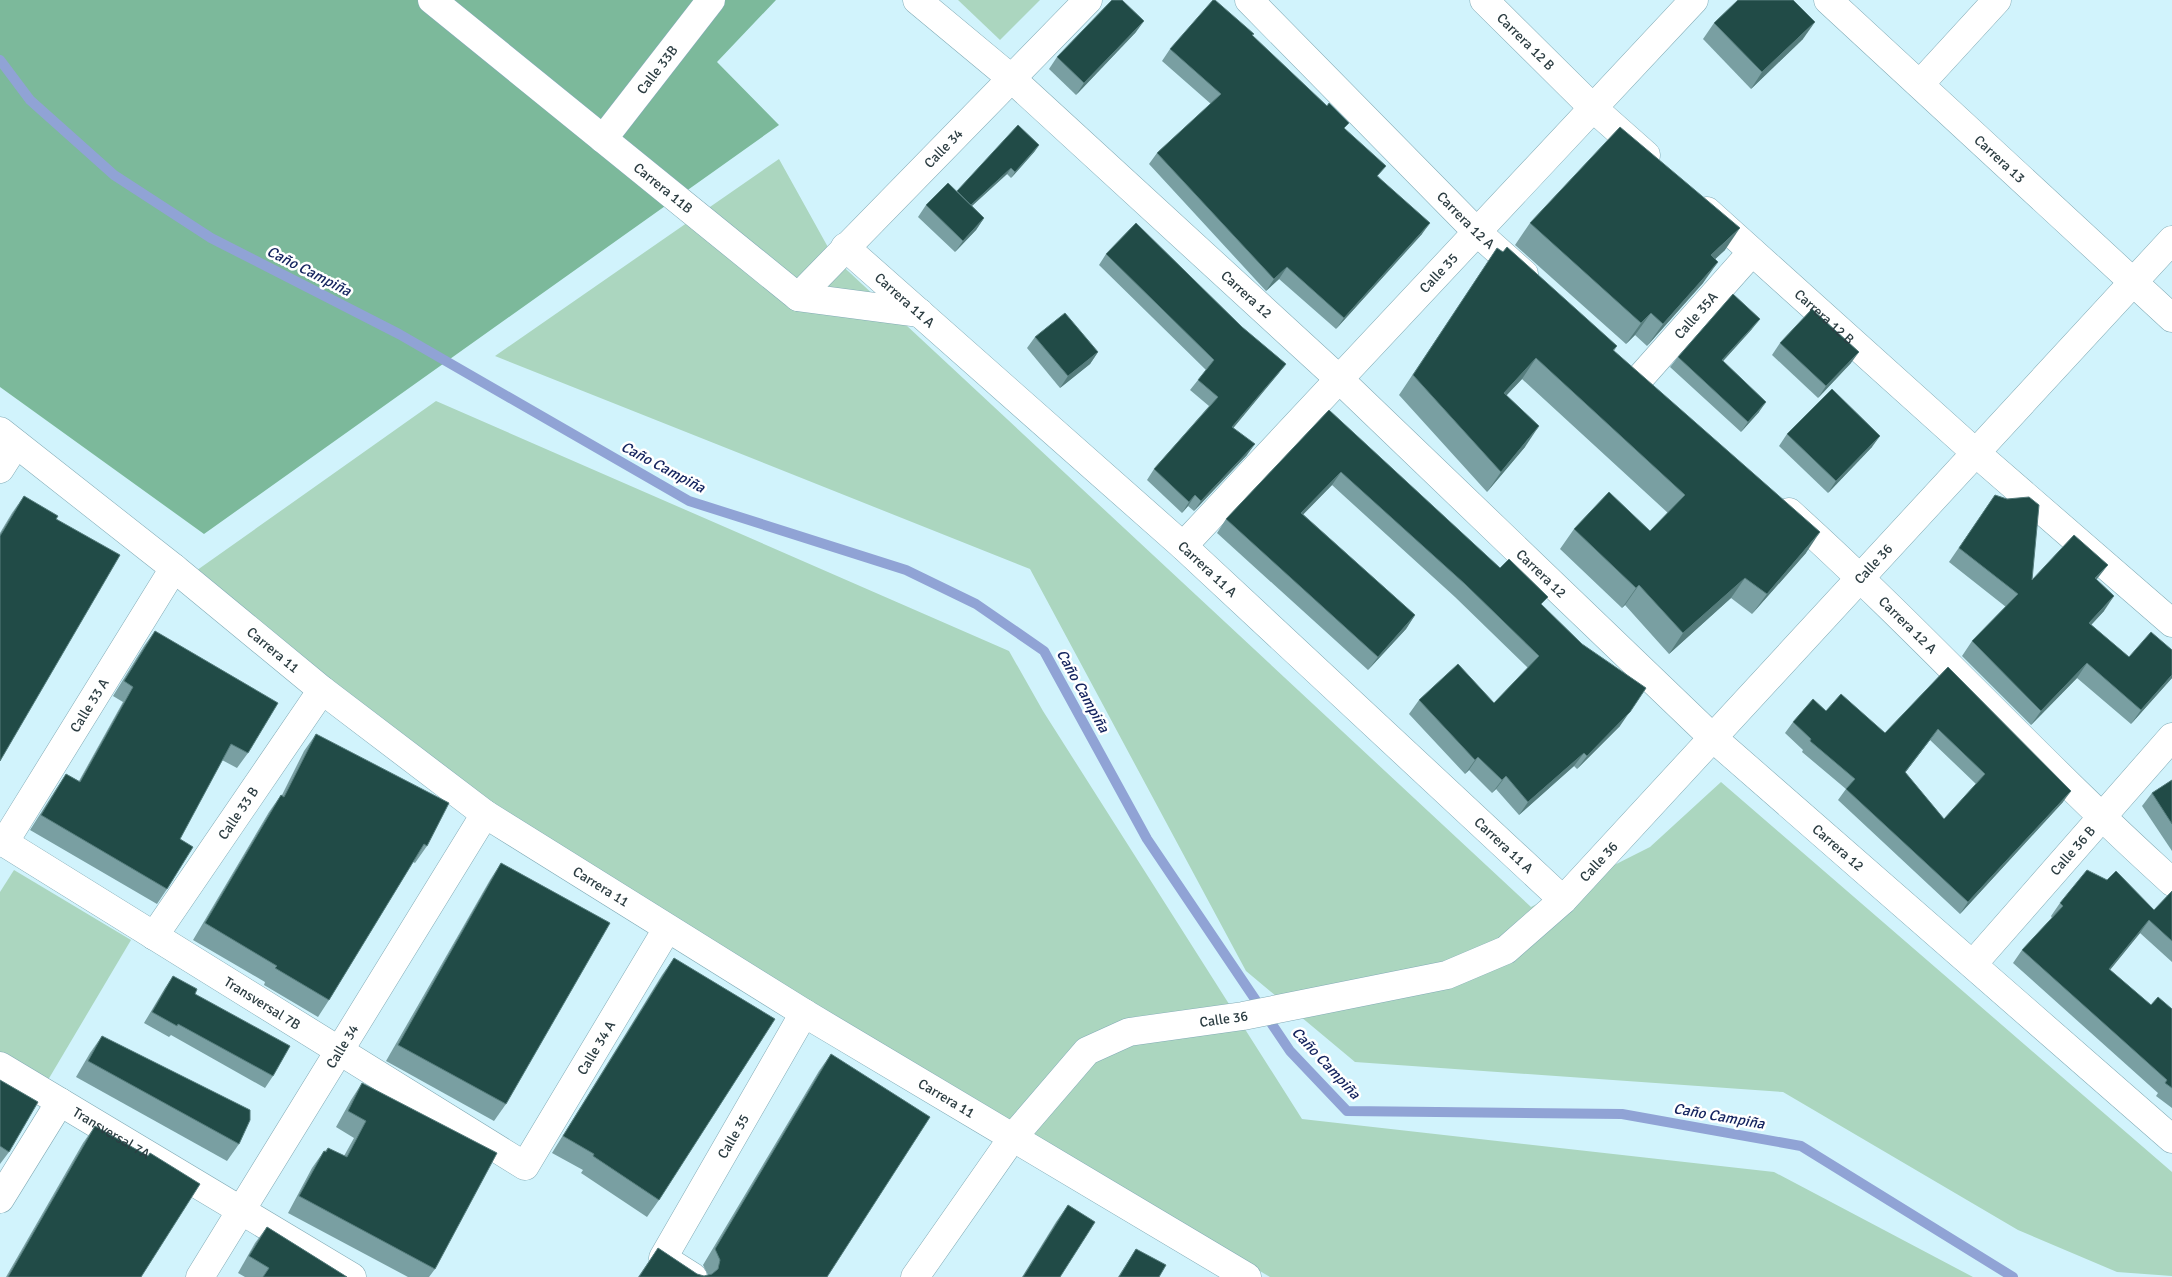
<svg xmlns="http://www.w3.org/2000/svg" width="2172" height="1277" viewBox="0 0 2172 1277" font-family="Signika,sans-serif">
<rect width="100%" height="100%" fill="#d1f3fc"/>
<g fill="#abd6bf">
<polygon points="958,0 1040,0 1000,40"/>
<polygon points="779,159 834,258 1531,907 1650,847 1721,782 2172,1172 2172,1276 2117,1272 2018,1230 1783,1092 1355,1062 1246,971 1030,569 495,356"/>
<polygon points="436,401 1009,651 1043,711 1302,1119 1774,1172 1973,1277 1270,1277 507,827 193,573"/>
<polygon points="14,870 131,940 48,1080 0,1052 0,892"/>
</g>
<polygon fill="#7cb99b" points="0,0 776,0 717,62 779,125 204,534 0,387"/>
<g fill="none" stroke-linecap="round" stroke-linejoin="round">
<polyline stroke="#90a3d5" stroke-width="10" points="0,60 30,100 114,175 211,238 399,334 689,501 906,570 976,604 1044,651 1147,839 1290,1051 1347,1111 1622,1114 1801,1146 2013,1277"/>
<defs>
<g id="street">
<path id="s1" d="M432,0L798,297L920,313"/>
<path id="s2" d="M917,0L1012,79L1339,379L1713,738L2172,1139"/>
<path id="s3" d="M1249,0L1477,232L1524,274"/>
<path id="s4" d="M1484,0L1593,108L1646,155"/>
<path id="s5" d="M1828,0L2172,318"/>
<polyline points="1920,84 1997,0"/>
<path id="s6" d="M603,139L711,0"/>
<path id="s7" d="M1707,211L1976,453L2172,623"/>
<path id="s8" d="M845,247L1183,546L1563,900"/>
<path id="s9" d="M798,297L1088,0"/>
<path id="s10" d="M1640,378L1752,252"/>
<path id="s11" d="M0,431L174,568L322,690L485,814L804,1013L1247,1277"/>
<polyline points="0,469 16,444"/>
<path id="s12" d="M1789,512C1921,631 2040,763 2172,882"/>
<path id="s13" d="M1183,546L1694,0"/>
<path id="s14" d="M0,840L525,1166L667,929"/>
<path id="s15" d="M4,843L174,568"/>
<path id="s16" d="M154,936L322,690"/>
<path id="s17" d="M1973,964L2172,737"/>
<path id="s18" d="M0,1066L352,1277"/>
<polyline points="0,1199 60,1102"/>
<path id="s19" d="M200,1277L485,814"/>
<path id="s20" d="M693,1277L663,1258L804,1013"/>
</g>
<g id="secondary">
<path id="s21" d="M915,1277L1013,1137L1087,1051L1129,1032L1243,1016L1447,975L1506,950L1563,900L2172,240"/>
</g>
</defs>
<use href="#street" stroke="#82abb6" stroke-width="29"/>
<use href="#secondary" stroke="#82abb6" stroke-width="29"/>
<use href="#street" stroke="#fff" stroke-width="28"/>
<use href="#secondary" stroke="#fff" stroke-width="28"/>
</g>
<g fill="#799fa2" fill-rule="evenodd">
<polygon points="1714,23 1803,39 1751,89 1703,39"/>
<polygon points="1136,32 1076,95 1049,69 1057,57"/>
<polygon points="1252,36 1345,129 1379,177 1422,234 1336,329 1279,279 1266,291 1149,164 1157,153 1211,104 1162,61 1170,49"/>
<polygon points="1035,151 1011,178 1007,174 972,206 984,218 976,230 955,252 918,217 926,205 957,191"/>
<polygon points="1530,223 1725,250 1715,259 1703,283 1647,346 1635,335 1626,344 1515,245"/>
<polygon points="1497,248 1617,346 1614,351 1806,553 1752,614 1731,598 1669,654 1625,605 1622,608 1560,549 1574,529 1650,531 1668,513 1522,379 1506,395 1525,447 1487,492 1399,395"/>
<polygon points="1106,254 1242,327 1286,364 1278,374 1233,428 1247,455 1194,511 1188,506 1182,513 1147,480 1154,469 1209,406 1190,390 1206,370 1099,265"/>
<polygon points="1752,329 1723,361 1759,412 1741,432 1670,367 1678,357"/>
<polygon points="1035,337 1098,352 1090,364 1060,388 1027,348"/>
<polygon points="1780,343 1851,363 1818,398 1772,355"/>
<polygon points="1329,410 1500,568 1542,605 1620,726 1577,769 1574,766 1519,815 1496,789 1492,793 1469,770 1465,774 1409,714 1419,700 1494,703 1528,668 1455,597 1332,485 1303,514 1415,615 1406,629 1368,670 1217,533 1226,519"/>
<polygon points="1787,434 1872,447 1828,493 1779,446"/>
<polygon points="1995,495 2032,580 2097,580 2104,611 2091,625 2129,657 2172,678 2131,724 2077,678 2031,725 1962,656 1972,641 2006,607 1949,562"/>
<polygon points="24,496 56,519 0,761 0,533 12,513"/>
<polygon points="155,631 248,753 237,768 222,760 180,839 167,889 157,904 30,830 56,789 66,774 79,781 123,702 113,696 144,646"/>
<path d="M1948,667L2063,802L1960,914L1838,800L1846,789L1802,752L1803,750L1785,733L1793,722L1826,711L1885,733ZM1930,740L1976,784L1944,819L1905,773Z"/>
<polygon points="316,734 427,846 415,863 413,862 329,1000 318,1017 264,985 265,982 193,940 269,812 281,795 282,795 304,751"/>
<polygon points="2172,780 2172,851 2142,806 2152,793"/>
<polygon points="501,863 506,1104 494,1121 386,1061 490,880"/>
<polygon points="2172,891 2172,962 2140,933 2110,970 2151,1005 2172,1009 2172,1108 2156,1096 2158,1093 2013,963 2022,950 2052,918 2051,916 2060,903 2154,910"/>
<polygon points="674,958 659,1200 647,1217 581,1173 583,1170 552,1153 662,975"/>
<polygon points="173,976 195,994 273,1076 265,1088 171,1035 169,1037 144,1023 165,988"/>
<polygon points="102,1036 239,1144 227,1161 76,1077 90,1053"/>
<polygon points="831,1054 827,1277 638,1277 658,1248 697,1274 704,1276 708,1275 703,1265 819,1071"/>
<polygon points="0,1080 9,1152 0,1164"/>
<polygon points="362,1083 435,1269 429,1277 408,1277 288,1213 312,1168 324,1151 325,1151 328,1148 344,1156 354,1138 336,1127 351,1100"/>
<polygon points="95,1126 141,1277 6,1277 83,1143"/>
<polygon points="1068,1205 1060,1277 1022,1277 1056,1222"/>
<polygon points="267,1227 347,1277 245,1277 238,1273 255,1243"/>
<polygon points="1136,1249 1159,1277 1118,1277"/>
</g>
<g fill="#567d7d">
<polygon points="1144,21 1136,32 1076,95 1084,83"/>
<polygon points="1815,22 1803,39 1751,89 1762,72"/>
<polygon points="1039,145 1035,151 1011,178 1015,172"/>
<polygon points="1011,168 1007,174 963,214 967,208"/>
<polygon points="984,218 976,230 955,252 963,241"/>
<polygon points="1430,223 1422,234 1336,329 1344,318"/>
<polygon points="1740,228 1725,250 1696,277 1711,255"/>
<polygon points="1718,262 1703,283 1647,346 1663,324"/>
<polygon points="1287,267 1279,279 1266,291 1274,279"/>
<polygon points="1651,313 1635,335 1626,344 1641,323"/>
<polygon points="1760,319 1752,329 1715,370 1722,360"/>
<polygon points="1098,352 1090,364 1060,388 1068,376"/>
<polygon points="1859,352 1851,363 1818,398 1826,386"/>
<polygon points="1536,358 1522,379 1490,413 1504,393"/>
<polygon points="1286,364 1278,374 1225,438 1232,427"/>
<polygon points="1766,402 1759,412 1741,432 1748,422"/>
<polygon points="1539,426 1525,447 1487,492 1501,472"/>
<polygon points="1880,436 1872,447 1828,493 1836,481"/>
<polygon points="1255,444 1247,455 1194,511 1201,501"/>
<polygon points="1341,472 1332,485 1292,526 1301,513"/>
<polygon points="1195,495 1188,506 1182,513 1189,502"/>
<polygon points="1820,532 1806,553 1752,614 1767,594"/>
<polygon points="2108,565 2097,579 2085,593 2095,578"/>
<polygon points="1745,578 1731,598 1669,654 1683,633"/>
<polygon points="1639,585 1625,605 1622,608 1636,588"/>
<polygon points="2114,596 2104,611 2079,638 2089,623"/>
<polygon points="1415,615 1406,629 1368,670 1378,657"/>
<polygon points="2087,663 2077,678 2031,725 2041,711"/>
<polygon points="2172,675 2172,678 2131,724 2141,710"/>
<polygon points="1646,688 1620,726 1577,769 1587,756"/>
<polygon points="1938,729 1930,740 1897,783 1905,772"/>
<polygon points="1584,753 1574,766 1519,815 1528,802"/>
<polygon points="1478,757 1469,770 1465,774 1475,760"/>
<polygon points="1506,776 1496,789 1492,793 1502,780"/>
<polygon points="2071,791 2063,802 1960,914 1968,902"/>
<polygon points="2149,920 2140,933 2100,982 2109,969"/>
</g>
<g fill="#214b47" stroke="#567d7d" fill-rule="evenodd">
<polygon points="1112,0 1122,0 1144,21 1084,83 1057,57"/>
<polygon points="1213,0 1215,0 1254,34 1252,35 1327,106 1329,103 1349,123 1344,128 1386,166 1377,176 1430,223 1344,318 1287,267 1274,279 1157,153 1221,94 1170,49"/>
<polygon points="1738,0 1793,0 1815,22 1762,72 1714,23"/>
<polygon points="1018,125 1039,145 1015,172 1011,168 971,205 957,191"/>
<polygon points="1620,127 1740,228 1711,255 1718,262 1663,324 1651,313 1641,323 1530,223"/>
<polygon points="948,183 984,218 963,241 926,205"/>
<polygon points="1136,223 1242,327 1286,364 1232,427 1255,444 1201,501 1195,495 1189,502 1154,469 1218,397 1198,380 1214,360 1106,254"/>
<polygon points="1507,247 1617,346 1613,350 1820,532 1767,594 1745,578 1683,633 1639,585 1636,588 1574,529 1609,492 1650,531 1685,495 1536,358 1504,393 1539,426 1501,472 1413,375 1497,248 1503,252"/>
<polygon points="1733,294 1760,319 1722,360 1766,402 1748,422 1678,357"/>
<polygon points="1812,309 1859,352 1826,386 1780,343"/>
<polygon points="1065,313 1098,352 1068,376 1035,337"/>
<polygon points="1832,389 1880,436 1836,481 1787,434"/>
<polygon points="1329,410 1500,568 1509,559 1548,597 1541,604 1582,644 1646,688 1630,712 1587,756 1584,753 1528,802 1506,776 1502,780 1478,757 1475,760 1419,700 1458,664 1494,703 1539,656 1465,584 1341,472 1301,513 1415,615 1378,657 1226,519"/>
<polygon points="1995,495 2007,499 2029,497 2039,505 2032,580 2074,535 2108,565 2095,578 2114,596 2089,623 2129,657 2151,632 2172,650 2172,675 2141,710 2087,663 2041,711 1972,641 2018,594 1959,548"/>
<polygon points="24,496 58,516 56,519 120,555 0,761 0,536"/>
<polygon points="155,631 278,703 248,753 231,744 180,839 193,847 167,889 41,815 66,774 80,782 133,687 124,681"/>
<path d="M1948,667L2071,791L1968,902L1846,789L1855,779L1810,741L1811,739L1793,722L1813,699L1826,711L1841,694L1885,733ZM1938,729L1985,774L1944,819L1905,772Z"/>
<polygon points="316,734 449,803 427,846 424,844 329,1000 275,968 277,966 205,923 281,795 284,797"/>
<polygon points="2172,780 2172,824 2152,793"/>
<polygon points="501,863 610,923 506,1104 398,1045"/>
<polygon points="2087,870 2107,880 2116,871 2154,910 2172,891 2172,941 2149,920 2109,969 2151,1005 2158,997 2172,1009 2172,1088 2165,1083 2167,1080 2022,950 2063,906 2060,903"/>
<polygon points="674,958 775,1019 659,1200 593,1156 594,1154 563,1136"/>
<polygon points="173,976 197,989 195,994 290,1046 273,1076 178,1024 177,1026 152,1012"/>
<polygon points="102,1036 250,1110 250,1120 239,1144 88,1061"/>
<polygon points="831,1054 930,1117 827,1277 639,1277 658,1248 697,1274 704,1276 712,1274 718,1269 720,1260 715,1249"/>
<polygon points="0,1080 38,1102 9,1152 0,1146"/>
<polygon points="362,1083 497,1153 435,1269 299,1196 324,1151 326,1152 328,1148 347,1157 366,1121 348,1111"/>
<polygon points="95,1126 148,1156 150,1153 200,1184 141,1277 8,1277"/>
<polygon points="1068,1205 1095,1222 1060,1277 1023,1277"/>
<polygon points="267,1227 347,1277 263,1277 269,1268 249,1256"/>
<polygon points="1136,1249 1166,1265 1159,1277 1119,1277"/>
</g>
<g text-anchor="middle" stroke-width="5" stroke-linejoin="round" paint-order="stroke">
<g font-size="14" fill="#2c3d42" stroke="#fff">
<text dy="5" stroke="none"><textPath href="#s4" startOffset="59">Carrera 12 B</textPath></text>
<text dy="5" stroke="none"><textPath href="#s6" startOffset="88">Calle 33B</textPath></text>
<text dy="5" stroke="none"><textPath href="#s9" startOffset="208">Calle 34</textPath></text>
<text dy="5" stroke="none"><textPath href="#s5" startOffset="234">Carrera 13</textPath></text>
<text dy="5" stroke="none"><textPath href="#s1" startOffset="298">Carrera 11B</textPath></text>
<text dy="5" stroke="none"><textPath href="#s3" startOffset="309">Carrera 12 A</textPath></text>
<text dy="5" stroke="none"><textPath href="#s13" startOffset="374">Calle 35</textPath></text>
<text dy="5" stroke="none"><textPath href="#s2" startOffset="442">Carrera 12</textPath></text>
<text dy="5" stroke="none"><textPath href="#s8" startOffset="80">Carrera 11 A</textPath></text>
<text dy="5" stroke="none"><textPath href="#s10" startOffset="84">Calle 35A</textPath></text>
<text dy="5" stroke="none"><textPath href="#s7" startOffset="158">Carrera 12 B</textPath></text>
<text dy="5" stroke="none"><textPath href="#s21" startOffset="1251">Calle 36</textPath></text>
<text dy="5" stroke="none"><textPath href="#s8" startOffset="485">Carrera 11 A</textPath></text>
<text dy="5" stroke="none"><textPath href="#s2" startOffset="848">Carrera 12</textPath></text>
<text dy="5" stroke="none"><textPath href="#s12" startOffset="164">Carrera 12 A</textPath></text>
<text dy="5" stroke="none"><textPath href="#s11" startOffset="350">Carrera 11</textPath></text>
<text dy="5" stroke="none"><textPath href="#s15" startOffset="162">Calle 33 A</textPath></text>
<text dy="5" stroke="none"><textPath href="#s16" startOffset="149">Calle 33 B</textPath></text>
<text dy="5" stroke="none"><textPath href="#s8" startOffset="890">Carrera 11 A</textPath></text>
<text dy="5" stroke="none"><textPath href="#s2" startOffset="1252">Carrera 12</textPath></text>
<text dy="5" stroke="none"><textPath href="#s17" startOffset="151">Calle 36 B</textPath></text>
<text dy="5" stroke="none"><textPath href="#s21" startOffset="846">Calle 36</textPath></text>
<text dy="5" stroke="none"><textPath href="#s11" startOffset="755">Carrera 11</textPath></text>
<text dy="5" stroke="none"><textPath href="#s14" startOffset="309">Transversal 7B</textPath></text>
<text dy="5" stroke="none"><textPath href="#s21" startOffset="426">Calle 36</textPath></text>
<text dy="5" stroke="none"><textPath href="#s19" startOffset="271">Calle 34</textPath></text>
<text dy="5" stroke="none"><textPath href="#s14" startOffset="756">Calle 34 A</textPath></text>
<text dy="5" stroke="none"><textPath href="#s11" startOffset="1160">Carrera 11</textPath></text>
<text dy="5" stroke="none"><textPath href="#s18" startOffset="130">Transversal 7A</textPath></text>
<text dy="5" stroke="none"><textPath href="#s20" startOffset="176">Calle 35</textPath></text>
</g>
<g font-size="15" font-style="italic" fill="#14235e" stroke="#fff">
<text transform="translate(309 271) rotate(27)" y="5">Caño Campiña</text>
<text transform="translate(663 467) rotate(28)" y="5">Caño Campiña</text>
<text transform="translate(1083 691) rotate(61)" y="5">Caño Campiña</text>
<text transform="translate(1326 1063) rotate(47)" y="5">Caño Campiña</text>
<text transform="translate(1719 1116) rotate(10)" y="5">Caño Campiña</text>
</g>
</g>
</svg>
